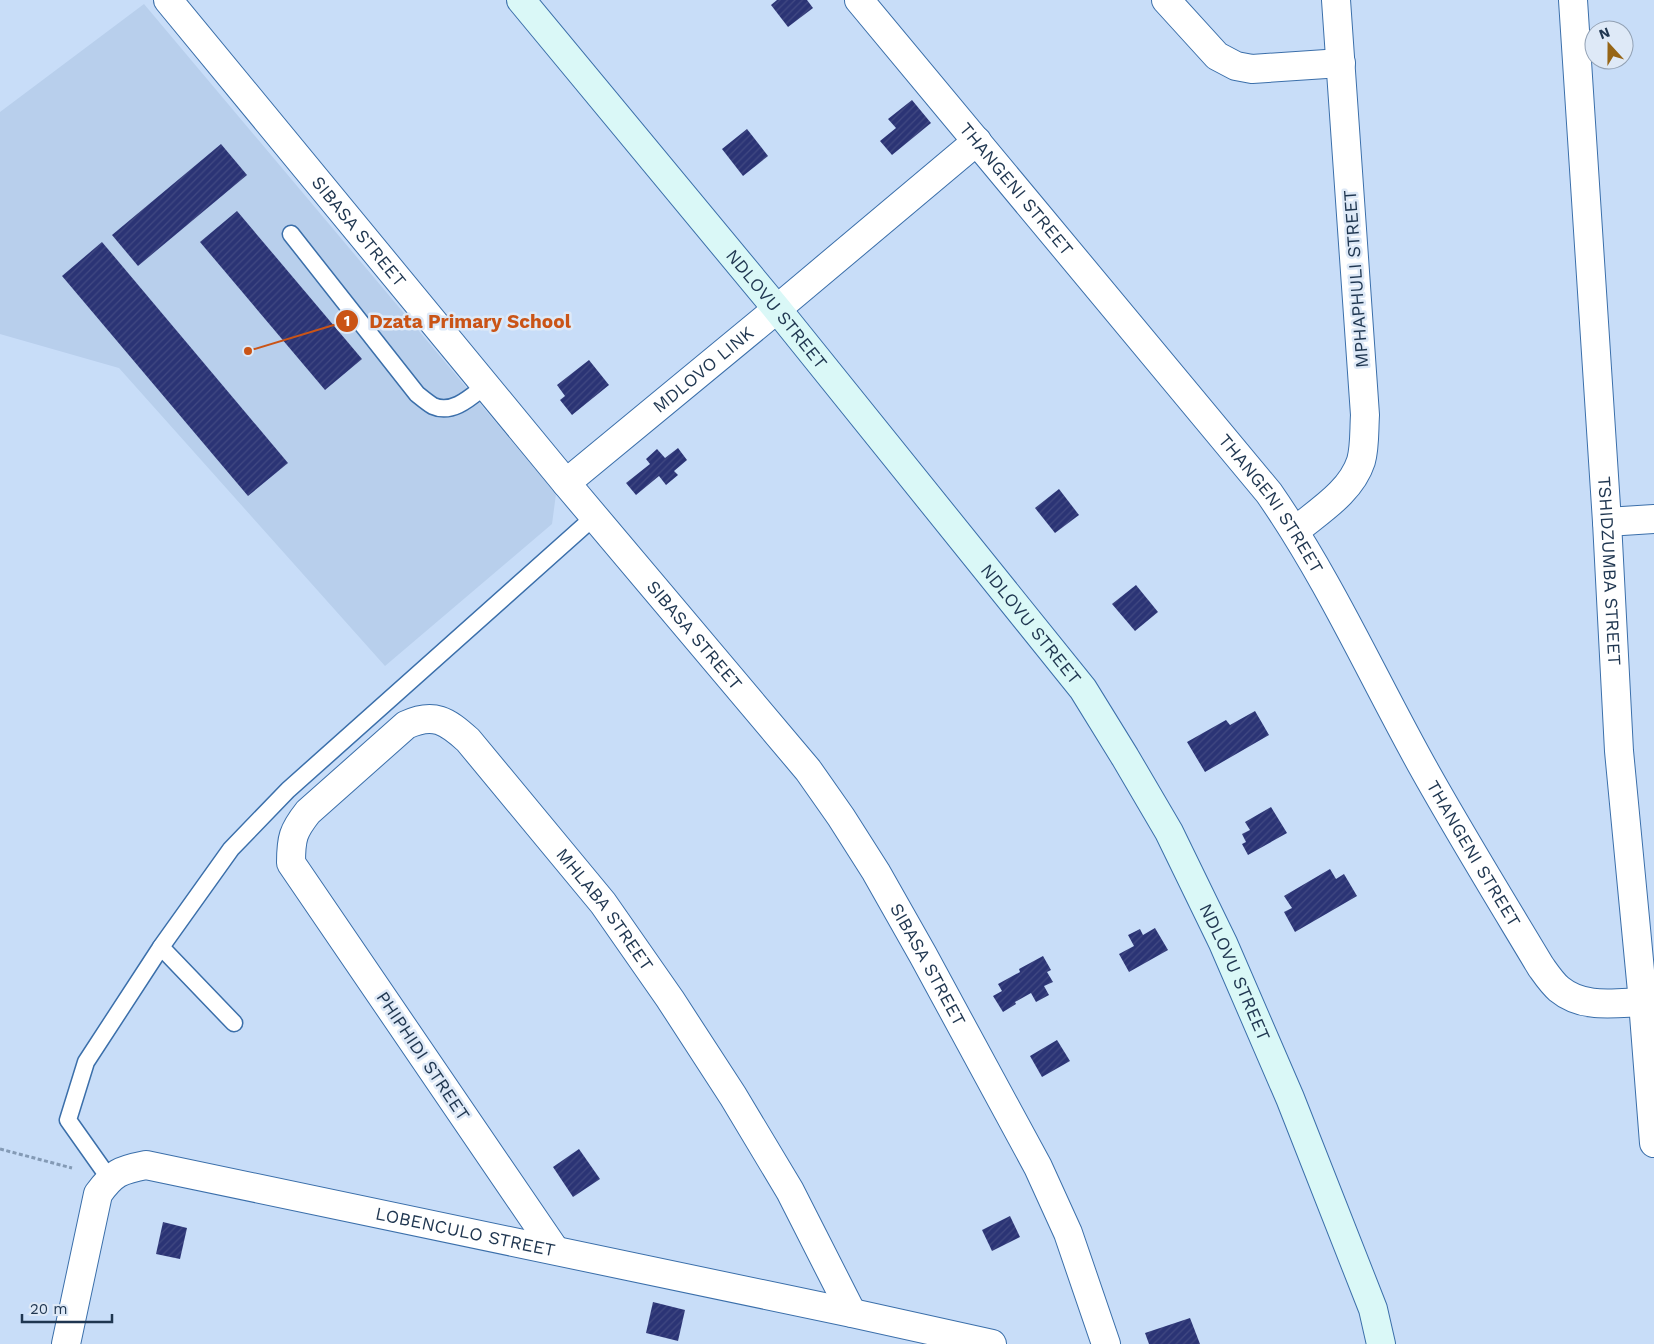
<svg xmlns="http://www.w3.org/2000/svg" width="1654" height="1344" viewBox="0 0 1654 1344" font-family="'Work Sans',sans-serif">
<defs>
<pattern id="building-hatch" width="6" height="6" patternUnits="userSpaceOnUse" patternTransform="scale(1.25)"><rect width="6" height="6" fill="#2b3475"/><path d="M-1 1l2-2M0 6l6-6M5 7l2-2" fill="none" stroke="#414982"/></pattern>
</defs>
<rect width="100%" height="100%" fill="#c8ddf8"/>
<polygon fill="#b8cfec" points="144,4 556,494 552,524 385,666 119,368 0,334 0,112"/>
<g fill="url(#building-hatch)">
<polygon points="777,0 807,0 813,8 788,27 771,5"/>
<polygon points="912,100 931,123 892,155 880,141 896,128 888,119"/>
<polygon points="747,129 768,156 743,176 722,149"/>
<polygon points="221,144 247,175 138,266 112,235"/>
<polygon points="237,211 362,359 325,390 200,242"/>
<polygon points="102,242 288,463 248,496 62,276"/>
<polygon points="589,360 609,385 572,415 560,400 565,396 557,385"/>
<polygon points="678,448 687,460 674,471 678,475 666,485 659,476 636,495 626,483 650,464 646,459 657,449 665,458"/>
<polygon points="1059,489 1079,515 1055,533 1035,508"/>
<polygon points="1136,585 1158,612 1135,631 1112,604"/>
<polygon points="1255,711 1269,735 1205,772 1187,742 1226,720 1230,725"/>
<polygon points="1271,807 1287,833 1248,855 1242,844 1246,842 1242,834 1250,830 1245,822"/>
<polygon points="1330,869 1336,879 1344,874 1357,896 1295,932 1284,912 1292,908 1284,896"/>
<polygon points="1155,928 1168,950 1129,972 1119,954 1134,946 1128,935 1140,929 1143,935"/>
<polygon points="1043,956 1051,970 1047,972 1053,982 1044,986 1049,995 1036,1002 1031,993 1015,1002 1016,1004 1003,1012 993,996 1002,991 998,984 1020,972 1019,969"/>
<polygon points="1057,1040 1070,1061 1042,1077 1030,1056"/>
<polygon points="579,1149 600,1179 573,1197 553,1167"/>
<polygon points="1010,1216 1020,1237 992,1251 982,1230"/>
<polygon points="163,1222 187,1228 180,1259 156,1254"/>
<polygon points="653,1302 685,1310 678,1341 646,1333"/>
<polygon points="1190,1318 1200,1344 1149,1344 1145,1333"/>
</g>
<g fill="none" stroke-linecap="round" stroke-linejoin="round">
<defs>
<g id="lane">
<path d="M291,234L417,394C422,398 428,403 433,406C453,415 472,396 486,385"/>
<polyline points="161,947 234,1023"/>
<polyline points="109,1178 68,1120 86,1062 161,947 231,849 288,790 594,517"/>
</g>
<g id="street">
<path id="s1" d="M168,0L566,483L808,770L841,817L876,872L923,955L1038,1167L1068,1233L1106,1344"/>
<path id="s2" d="M859,0L1269,493C1330,581 1373,678 1425,771C1462,837 1502,902 1541,967C1546,974 1552,983 1559,989C1583,1009 1614,1003 1643,1002"/>
<polyline points="1166,0 1217,56 1236,66 1252,69 1341,63"/>
<path id="s3" d="M1573,0L1607,522L1619,751L1643,1002L1654,1143"/>
<path id="s4" d="M566,483L777,309L977,141"/>
<polyline points="1607,522 1654,519"/>
<path d="M1295,531C1319,511 1351,492 1361,461C1365,447 1364,430 1365,415L1336,0"/>
<path id="s5" d="M555,1250L291,863C291,838 293,831 308,812L406,725C434,712 447,721 468,740L603,903L670,999L733,1096L790,1191L852,1313"/>
<path id="s6" d="M66,1344L98,1194C113,1173 120,1170 146,1165L852,1313L992,1344"/>
</g>
<g id="secondary">
<path id="s7" d="M521,0L777,309L1083,689L1125,757L1169,832L1223,943L1290,1098L1373,1309L1381,1344"/>
</g>
</defs>
<use href="#lane" stroke="#3b6faa" stroke-width="19"/>
<use href="#street" stroke="#3b6faa" stroke-width="30"/>
<use href="#secondary" stroke="#3b6faa" stroke-width="30"/>
<polyline stroke="#849ab5" stroke-width="3" stroke-dasharray="4 2.5" stroke-linecap="butt" points="0,1149 72,1168"/>
<use href="#lane" stroke="#fff" stroke-width="16"/>
<use href="#street" stroke="#fff" stroke-width="28"/>
<use href="#secondary" stroke="#daf8f7" stroke-width="28"/>
</g>
<g text-anchor="middle" stroke-width="5" stroke-linejoin="round" paint-order="stroke">
<g font-size="18" fill="#1f3650" stroke="#dee9f7">
<text dy="6" stroke="none"><textPath href="#s2" startOffset="246">THANGENI STREET</textPath></text>
<text dy="6" stroke="none"><textPath href="#s1" startOffset="300">SIBASA STREET</textPath></text>
<text transform="translate(1356 279) rotate(-94)" y="6">MPHAPHULI STREET</text>
<text dy="6" stroke="none"><textPath href="#s7" startOffset="401">NDLOVU STREET</textPath></text>
<text dy="6" stroke="none"><textPath href="#s4" startOffset="178">MDLOVO LINK</textPath></text>
<text dy="6" stroke="none"><textPath href="#s2" startOffset="651">THANGENI STREET</textPath></text>
<text dy="6" stroke="none"><textPath href="#s3" startOffset="572">TSHIDZUMBA STREET</textPath></text>
<text dy="6" stroke="none"><textPath href="#s7" startOffset="806">NDLOVU STREET</textPath></text>
<text dy="6" stroke="none"><textPath href="#s1" startOffset="825">SIBASA STREET</textPath></text>
<text dy="6" stroke="none"><textPath href="#s2" startOffset="1056">THANGENI STREET</textPath></text>
<text dy="6" stroke="none"><textPath href="#s5" startOffset="942">MHLABA STREET</textPath></text>
<text dy="6" stroke="none"><textPath href="#s1" startOffset="1230">SIBASA STREET</textPath></text>
<text dy="6" stroke="none"><textPath href="#s7" startOffset="1211">NDLOVU STREET</textPath></text>
<text transform="translate(423 1056) rotate(56)" y="6">PHIPHIDI STREET</text>
<text dy="6" stroke="none"><textPath href="#s6" startOffset="538">LOBENCULO STREET</textPath></text>
</g>
</g>
<path fill="none" stroke="#ca5416" stroke-width="2" d="M248 351L347 321"/>
<g fill="#ca5416" stroke="#dee9f7" stroke-width="2">
<circle cx="248" cy="351" r="5"/>
<circle cx="347" cy="321" r="12"/>
</g>
<g font-size="15" text-anchor="middle" font-weight="bold" fill="#fff">
<text x="347" y="326">1</text>
</g>
<g font-size="19" text-anchor="middle" font-weight="bold" fill="#ca5416" stroke="#dee9f7" stroke-width="5" stroke-linejoin="round" paint-order="stroke">
<text x="470" y="328">Dzata Primary School</text>
</g>
<g transform="translate(1609 45) rotate(339)"><circle r="24" fill="#dee9f7" stroke="#92a1b4"/>
<path d="M0-4L9 19L0 12L-9 19Z" fill="#966516"/>
<text y="-8" font-size="14" font-weight="bold" text-anchor="middle" fill="#1f3650">N</text>
</g>
<path d="M22 1314v8h90v-8" fill="none" stroke="#1f3650" stroke-width="2.5"/>
<text x="30" y="1314" font-size="15" fill="#1f3650" stroke="#dee9f7" stroke-width="4" paint-order="stroke">20 m</text>
</svg>
